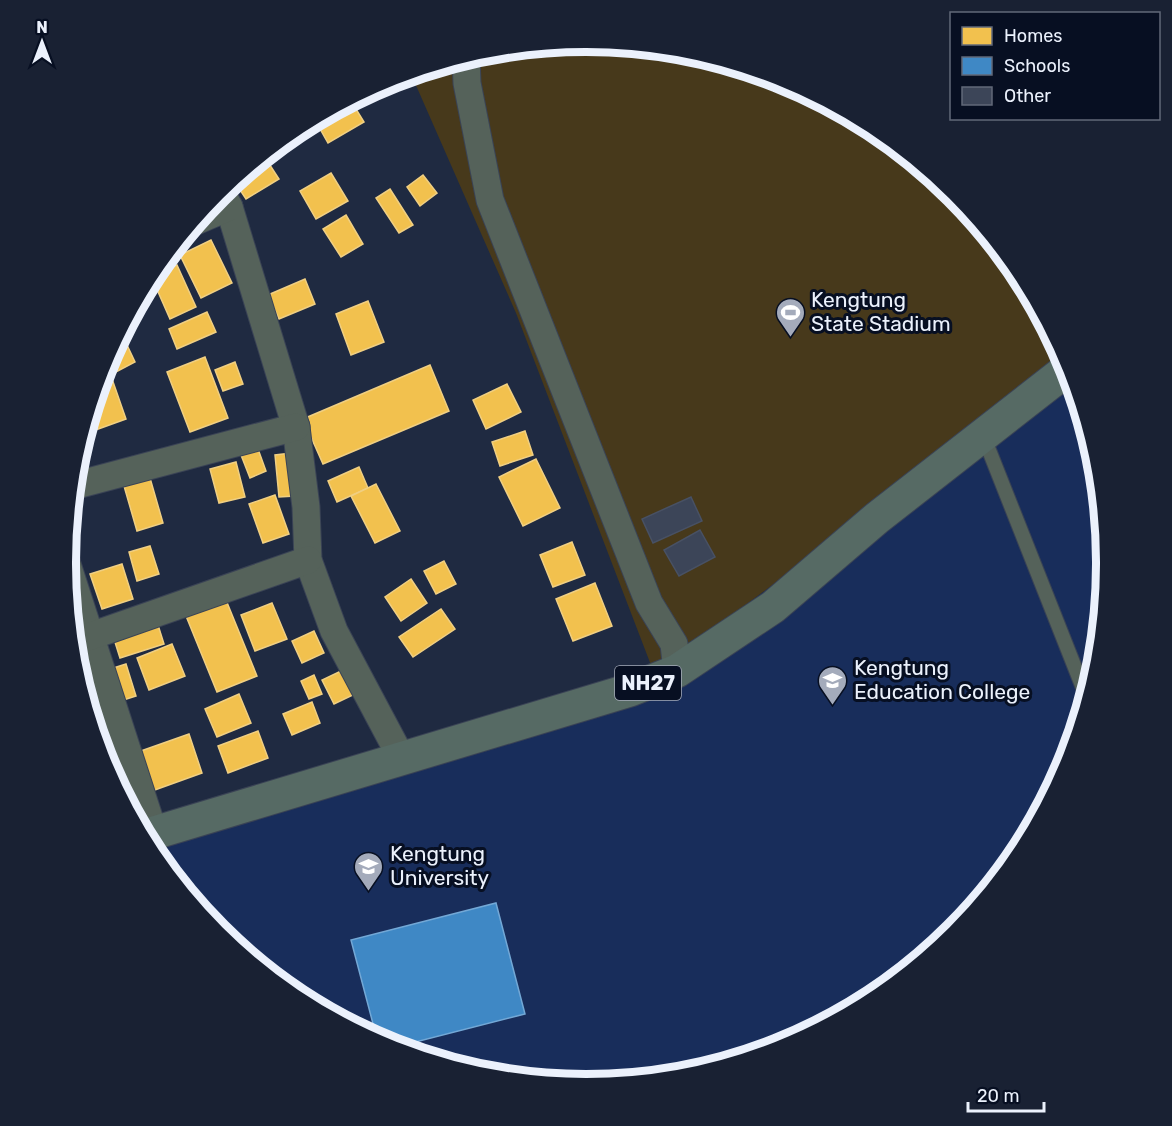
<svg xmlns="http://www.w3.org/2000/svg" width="1172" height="1126" viewBox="0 0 1172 1126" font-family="Rubik,sans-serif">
<rect width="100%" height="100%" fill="#1f2a41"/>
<polygon fill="#182d5b" points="1068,365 1097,462 1107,563 1097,665 1067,763 1019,853 954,932 875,996 785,1044 687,1074 586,1084 484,1074 386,1044 296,996 217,931 153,852 149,845 654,673"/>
<polygon fill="#47391b" points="586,42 688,52 786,82 876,130 955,195 1019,274 1068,365 654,673 516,313 411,74 485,52"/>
<g fill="#f2c14e" stroke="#f0cf82" stroke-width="1.5">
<polygon points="351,101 364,122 328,143 315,120"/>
<polygon points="264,156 279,179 246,199 234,181"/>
<polygon points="331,173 348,201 316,219 300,191"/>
<polygon points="423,175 437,193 420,206 407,187"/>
<polygon points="390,189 413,225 399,233 376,198"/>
<polygon points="346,215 363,244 341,257 323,229"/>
<polygon points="211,240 232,283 201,298 180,255"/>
<polygon points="177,265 196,307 170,319 151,276"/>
<polygon points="305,279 315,304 279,319 268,295"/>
<polygon points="368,301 384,342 351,355 336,314"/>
<polygon points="207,312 216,332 177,349 169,329"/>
<polygon points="127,345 135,362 114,373 107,359 110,354"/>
<polygon points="205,357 228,418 190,432 167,372"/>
<polygon points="235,362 243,384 223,391 215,370"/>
<polygon points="430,365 449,411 323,464 303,419"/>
<polygon points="111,376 126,419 90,432 87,423 100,380"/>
<polygon points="507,384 521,412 486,429 473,400"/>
<polygon points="525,431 533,455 500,466 492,442"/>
<polygon points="258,449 266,471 250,478 241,455"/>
<polygon points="291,453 295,496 279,497 275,455"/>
<polygon points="536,459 560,508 523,526 499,477"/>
<polygon points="236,462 245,497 219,503 210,469"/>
<polygon points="359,467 368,488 337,502 328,481"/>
<polygon points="150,478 163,523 137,531 124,486"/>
<polygon points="376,484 400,531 375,543 351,496"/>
<polygon points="275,495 289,534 263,543 249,504"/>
<polygon points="572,542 585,575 553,587 540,555"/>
<polygon points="150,546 159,574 137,581 129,552"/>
<polygon points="444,561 456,584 436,594 424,571"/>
<polygon points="122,564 133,599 102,609 90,574"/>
<polygon points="411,579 427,603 401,621 385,597"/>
<polygon points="595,583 612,626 573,641 556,599"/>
<polygon points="226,600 257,676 217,692 186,616"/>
<polygon points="272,603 287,639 255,651 241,615"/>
<polygon points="441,609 455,629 413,657 399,637"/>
<polygon points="158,625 164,644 120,658 114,639"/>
<polygon points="314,631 324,653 302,663 292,641"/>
<polygon points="172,644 185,676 149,690 137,658"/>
<polygon points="126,664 136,696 117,702 107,670"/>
<polygon points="341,671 353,695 334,704 322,680"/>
<polygon points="314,675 322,694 309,699 301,681"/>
<polygon points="239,694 251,723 217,737 205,709"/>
<polygon points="312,702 320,723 292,735 283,714"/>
<polygon points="258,731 268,758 228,773 218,746"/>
<polygon points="189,734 202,773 152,791 138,752"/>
</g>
<polygon fill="#3f88c5" stroke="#73a8d6" stroke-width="1.5" points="496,903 525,1014 396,1047 377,1039 351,940"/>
<g fill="#3c4558" stroke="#485164" stroke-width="1.5">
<polygon points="691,497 702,521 653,543 642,519"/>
<polygon points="700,530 715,557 679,576 664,550"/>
</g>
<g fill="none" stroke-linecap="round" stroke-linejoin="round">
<defs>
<polyline id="lane" points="983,435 1087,698"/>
<g id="street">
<polyline points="466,58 467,83 490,200 649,603 674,644 677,671"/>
<polyline points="221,192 229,207 296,427 306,507 308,560 334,631 402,759"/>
<polyline points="196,221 229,207"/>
<polyline points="73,486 296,427"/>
<polyline points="65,558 154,833"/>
<polyline points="74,640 91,636 308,560"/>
</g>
<polyline id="highway" points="144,836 630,690 677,671 773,607 877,518 1069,368"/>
</defs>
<use href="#lane" stroke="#3a4355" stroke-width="16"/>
<use href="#street" stroke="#3a4355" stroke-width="29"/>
<use href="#highway" stroke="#3a4355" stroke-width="35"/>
<use href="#lane" stroke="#55625a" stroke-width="14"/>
<use href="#street" stroke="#55625a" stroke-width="27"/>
<use href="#highway" stroke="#566a64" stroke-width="33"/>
</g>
<defs>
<symbol id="stadium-pin" viewBox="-11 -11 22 30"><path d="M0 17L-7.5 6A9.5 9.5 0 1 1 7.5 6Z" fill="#a4abbb" stroke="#070f22"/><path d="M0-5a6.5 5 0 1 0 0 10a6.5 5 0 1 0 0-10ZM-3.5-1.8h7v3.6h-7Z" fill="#fff"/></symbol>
<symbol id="university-pin" viewBox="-11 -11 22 30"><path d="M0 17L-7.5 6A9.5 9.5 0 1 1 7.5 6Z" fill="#a4abbb" stroke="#070f22"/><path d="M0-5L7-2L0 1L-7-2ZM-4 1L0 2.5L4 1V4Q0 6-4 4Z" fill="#fff"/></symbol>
</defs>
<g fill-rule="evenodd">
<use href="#stadium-pin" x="774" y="296" width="33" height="45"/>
<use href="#university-pin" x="816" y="664" width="33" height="45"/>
<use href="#university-pin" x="352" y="850" width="33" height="45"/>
</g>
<g text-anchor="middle" stroke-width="6" stroke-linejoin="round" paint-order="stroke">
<rect fill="#070f22" stroke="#a7adbb" stroke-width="1.5" x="615" y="666" width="66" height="34" rx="4.5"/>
<g font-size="20" font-weight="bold" fill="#ebf1fc">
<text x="648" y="690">NH27</text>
</g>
<g font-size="21" fill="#ebf1fc" stroke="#070f22" text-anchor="start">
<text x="811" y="307">Kengtung<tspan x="811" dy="24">State Stadium</tspan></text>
<text x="854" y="675">Kengtung<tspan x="854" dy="24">Education College</tspan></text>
<text x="390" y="861">Kengtung<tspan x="390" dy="24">University</tspan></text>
</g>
</g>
<path d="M0 0H1172V1126H0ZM586 52H586A510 510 0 0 1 1096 562V564A510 510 0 0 1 586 1074H586A510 510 0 0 1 76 564V562A510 510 0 0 1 586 52Z" fill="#192133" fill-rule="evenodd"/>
<path fill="none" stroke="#ebf1fc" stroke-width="8" d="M586 52H586A510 510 0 0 1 1096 562V564A510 510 0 0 1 586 1074H586A510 510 0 0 1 76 564V562A510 510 0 0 1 586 52Z"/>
<rect x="950" y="12" width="210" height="108" fill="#070f22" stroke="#626979" stroke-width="1.5"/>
<rect x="962" y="27" width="30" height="18" fill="#f2c14e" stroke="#626979" stroke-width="1.5"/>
<text x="1004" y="42" font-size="18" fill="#ebf1fc">Homes</text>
<rect x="962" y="57" width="30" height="18" fill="#3f88c5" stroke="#626979" stroke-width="1.5"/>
<text x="1004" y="72" font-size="18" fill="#ebf1fc">Schools</text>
<rect x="962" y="87" width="30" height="18" fill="#3c4558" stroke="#626979" stroke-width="1.5"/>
<text x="1004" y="102" font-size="18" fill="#ebf1fc">Other</text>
<g transform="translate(42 42)" stroke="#070f22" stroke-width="4.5" paint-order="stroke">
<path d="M0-4.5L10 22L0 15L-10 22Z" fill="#ebf1fc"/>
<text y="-9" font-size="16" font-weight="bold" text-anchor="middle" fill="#ebf1fc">N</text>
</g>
<path d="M968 1102v9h76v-9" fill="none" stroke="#ebf1fc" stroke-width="3"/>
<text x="977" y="1102" font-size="18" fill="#ebf1fc" stroke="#070f22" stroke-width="4.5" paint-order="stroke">20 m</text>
</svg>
